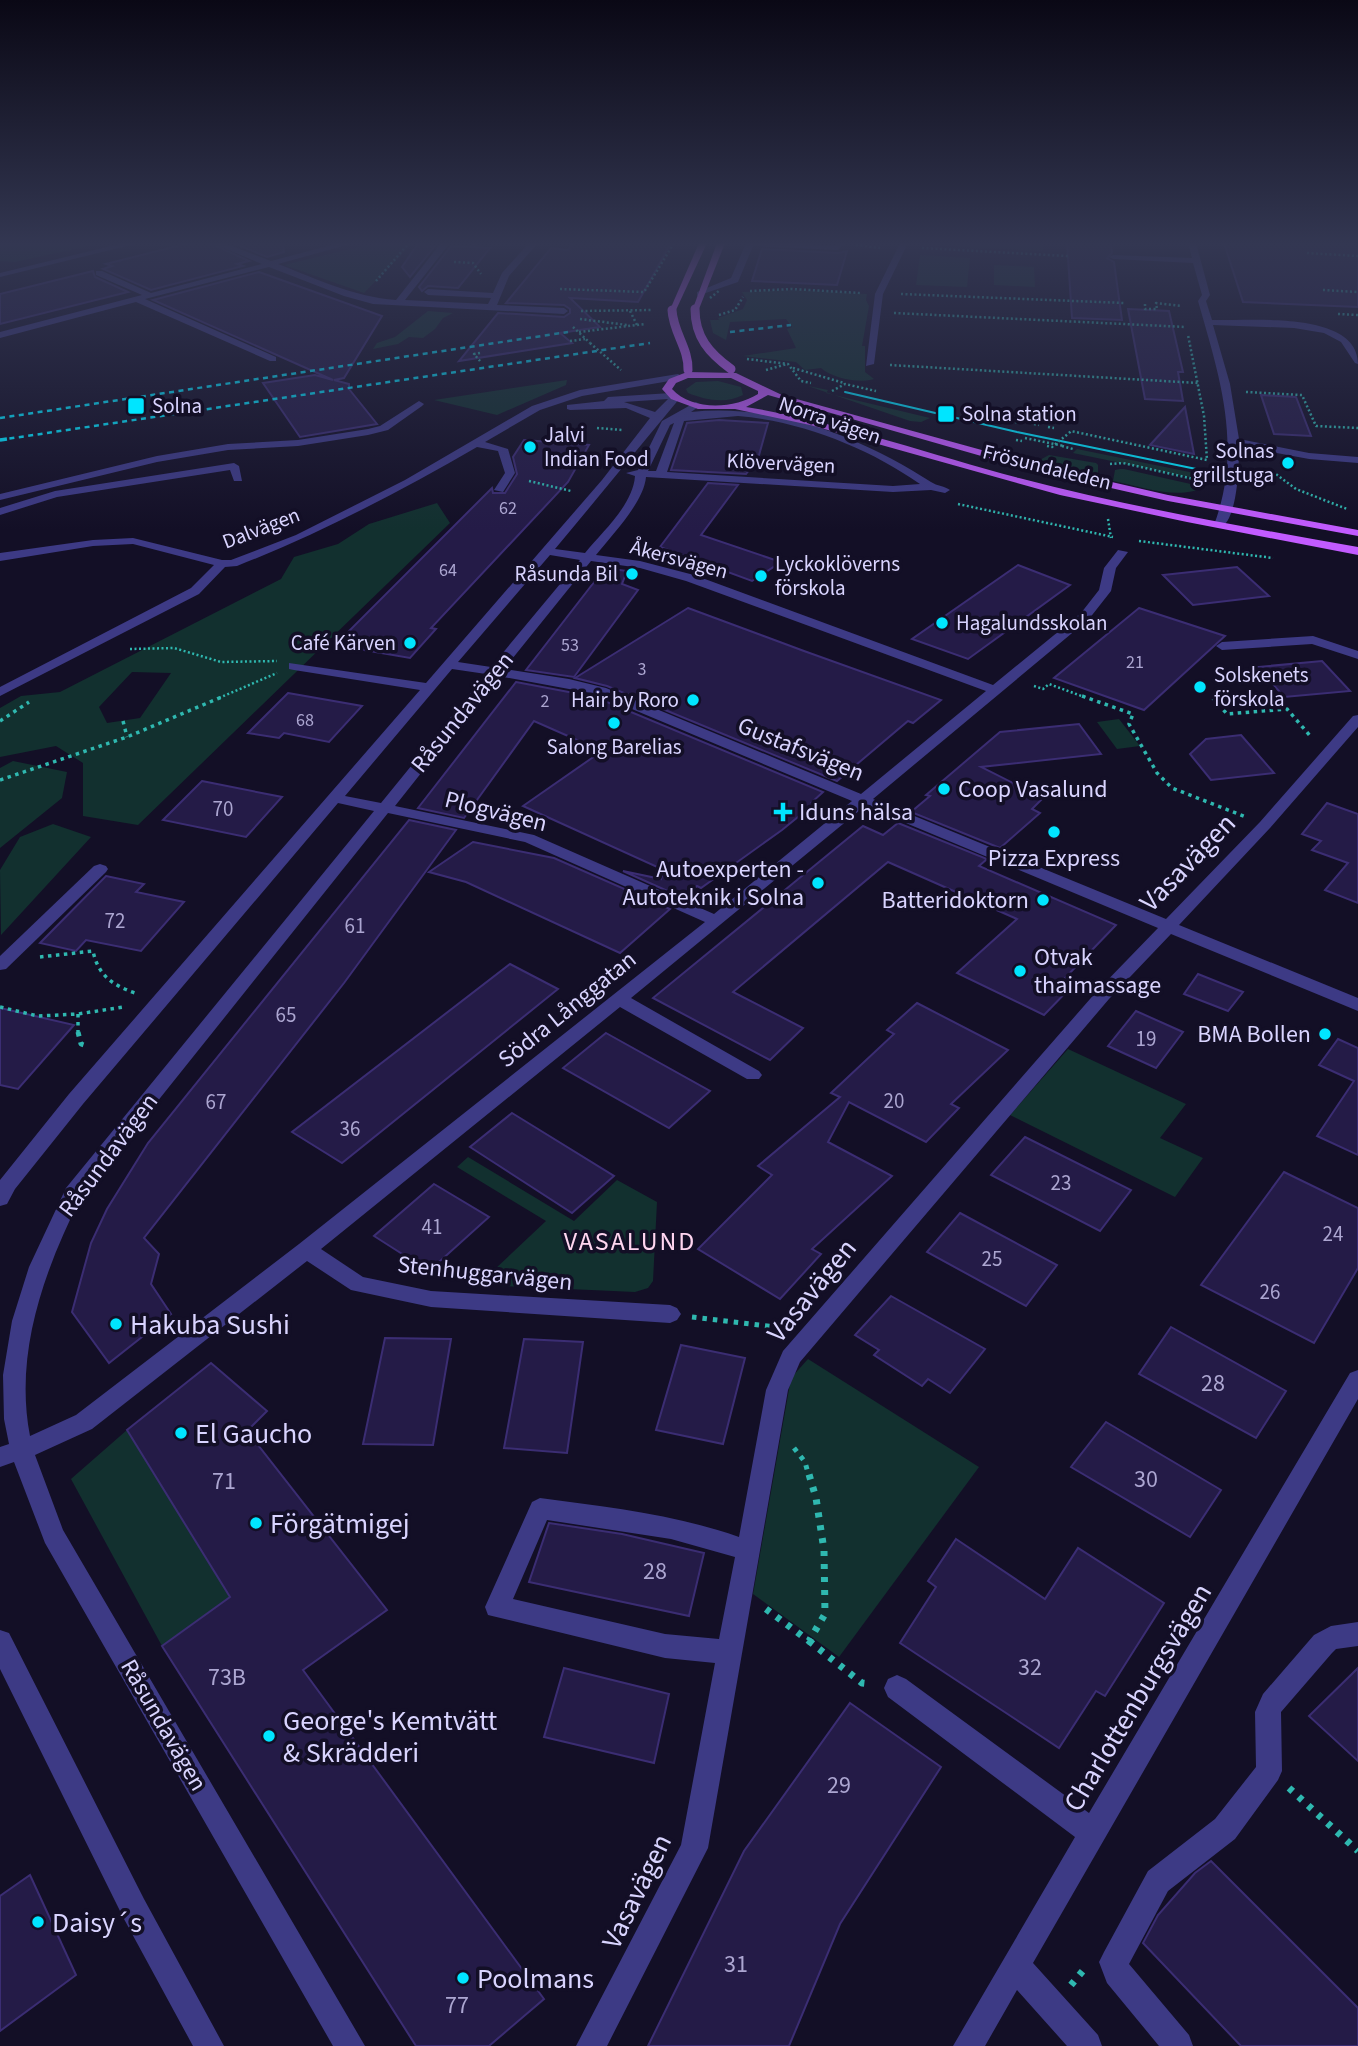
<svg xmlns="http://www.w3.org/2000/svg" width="1358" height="2046" viewBox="0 0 1358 2046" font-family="'Source Sans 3',sans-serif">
<rect width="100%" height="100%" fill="#130f26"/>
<g fill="#12302f" fill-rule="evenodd">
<polygon points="0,243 102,243 15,262 0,261"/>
<polygon points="375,243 413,243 364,293 284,265"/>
<polygon points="920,243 1043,243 1043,251 920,245"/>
<polygon points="920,255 970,258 967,287 916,285"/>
<polygon points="994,265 1034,267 1035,287 994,285"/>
<path d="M793,290L867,294L866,300L869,306L862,346H865V372L874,379C859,384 832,378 821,368L805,370L796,362L743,356L796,348L787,329L792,327L786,319L730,322L726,340L713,333L710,320H719L718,318L743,309L747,300L742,292Z"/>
<polygon points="428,311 453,313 443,318 435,329 423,338 409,337 398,344 373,349 377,343 395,337"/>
<polygon points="567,380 566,385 497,415 434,400"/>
<path d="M718,381L741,387L743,395C726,404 705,400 688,393L686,389L696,382Z"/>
<polygon points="808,386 828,390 826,393 930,418 921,422 910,421"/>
<polygon points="1077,449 1209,476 1208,481 1073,453"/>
<polygon points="1049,455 1096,463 1098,465 1098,478 1038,461"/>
<path d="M1120,469H1124L1204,487C1178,501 1140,486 1113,481L1115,470Z"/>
<path d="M437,503L450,523L138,825L83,816V763L56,746L0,757V708L21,696L60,692L281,579L294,557L338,544L369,524ZM132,672L171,673L140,718L107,723L99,707Z"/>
<polygon points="1119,719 1140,746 1117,749 1097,722"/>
<polygon points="13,761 67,772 62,798 0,848 0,768"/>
<polygon points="53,824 91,837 1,935 0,870 20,837"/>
<polygon points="1068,1049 1186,1104 1160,1138 1203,1158 1175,1197 1010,1115"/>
<polygon points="468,1157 574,1221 617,1180 657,1202 653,1281 648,1288 635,1292 478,1285 546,1221 457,1167"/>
<polygon points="808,1359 979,1467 839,1657 753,1594 791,1378"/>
<polygon points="127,1430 230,1597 162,1646 71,1479"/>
</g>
<g fill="#241b47" stroke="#3b2d73" stroke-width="2">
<polygon points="189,243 210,243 249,261 237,264 243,266 151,290 103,269 112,266 106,264"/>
<polygon points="233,243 283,243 284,252 267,257"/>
<polygon points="573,243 671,243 638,302 570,298 600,327 560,333 572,343 459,361 498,313 564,317 570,313 570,309 564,305 506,303 551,248 568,250"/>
<polygon points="1067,243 1111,243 1112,253 1107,258 1114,262 1122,320 1072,318"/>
<polygon points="1224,243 1358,243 1358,307 1243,302"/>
<polygon points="417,245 435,246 410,277 402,267"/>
<polygon points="451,246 490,248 458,288 428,286 422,291 419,287"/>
<polygon points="762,249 838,253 847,251 837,285 752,281"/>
<polygon points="93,271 95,277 128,292 0,324 0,294"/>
<polygon points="259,272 382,316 344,378 334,380 349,384 349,389 377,424 300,437 263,383 315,375 333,380 153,300"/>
<polygon points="1128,309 1169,311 1183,372 1178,372 1183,401 1145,399"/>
<polygon points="1261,395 1296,397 1311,436 1274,434"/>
<polygon points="1185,407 1194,454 1150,445"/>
<polygon points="719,420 768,423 756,466 753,465 746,474 671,470 687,423"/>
<polygon points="524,440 589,445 568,482 431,628 436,629 410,658 335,645 492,488 493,493 505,493 517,474 513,457"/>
<polygon points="708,483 738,485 701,535 781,562 752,581 660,547"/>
<polygon points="1018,565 1070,585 968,659 912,639"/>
<polygon points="1237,567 1269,596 1193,605 1163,575"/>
<polygon points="605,568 627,571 622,584 638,590 574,677 526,670"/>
<polygon points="688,608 804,651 941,700 913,723 908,721 837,781 607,686 575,678"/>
<polygon points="1139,608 1225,636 1144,710 1054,678"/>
<polygon points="1322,661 1350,691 1284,697 1258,667"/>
<polygon points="516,682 595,697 823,792 812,802 815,803 782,830 701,888 697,886 683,898 623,871 661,879 664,870 523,806 602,751 534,721 464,818 418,808"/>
<polygon points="288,693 362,706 329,742 284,733 279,738 248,733"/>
<polygon points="1079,724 1101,754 981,767 1043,798 1032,809 1040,813 1000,848 911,812 930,796 926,795 1000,732"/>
<polygon points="1241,735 1274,773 1211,780 1190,754 1206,739"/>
<polygon points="202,781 282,797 246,837 163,820"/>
<polygon points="1327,803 1358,814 1358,903 1325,890 1348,863 1312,850 1321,841 1302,834"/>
<polygon points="409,820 456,830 344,983 144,1238 159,1254 151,1284 171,1314 109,1363 72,1312 91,1243 107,1209 148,1143"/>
<polygon points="898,823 987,859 979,866 1116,925 1064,979 1074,984 1044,1015 957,973 1017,919 888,862 733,992 803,1028 770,1060 653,998 863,826 883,835"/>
<polygon points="473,842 554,858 670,909 620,953 466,882 429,872"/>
<polygon points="106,876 144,884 136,892 184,902 141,951 86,940 76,951 40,943"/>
<polygon points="510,964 558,989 342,1163 292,1132"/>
<polygon points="1198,974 1243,992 1228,1011 1184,994"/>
<polygon points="917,1003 1008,1050 951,1104 959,1108 926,1142 849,1102 828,1142 892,1176 812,1249 821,1254 780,1299 698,1249 772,1175 758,1166 840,1097 831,1093 894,1034 887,1030"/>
<polygon points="0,1008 74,1025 18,1089 0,1085"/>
<polygon points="1136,1011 1183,1032 1156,1068 1108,1046"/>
<polygon points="606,1033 710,1091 669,1128 563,1068"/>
<polygon points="1338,1039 1358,1048 1358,1155 1317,1136 1354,1081 1319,1065"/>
<polygon points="512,1113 614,1176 572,1213 470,1147"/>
<polygon points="1025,1137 1131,1190 1100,1231 991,1175"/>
<polygon points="1284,1172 1358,1208 1358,1268 1314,1343 1201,1285"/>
<polygon points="434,1184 489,1217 429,1271 374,1236"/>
<polygon points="960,1213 1057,1265 1026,1306 927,1252"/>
<polygon points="891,1296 985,1349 950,1393 928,1379 922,1386 874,1355 879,1350 855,1335"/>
<polygon points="1171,1327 1286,1391 1256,1438 1139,1374"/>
<polygon points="385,1338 451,1339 433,1445 363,1444"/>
<polygon points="524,1339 583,1342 567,1453 504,1448"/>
<polygon points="681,1345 745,1358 723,1444 656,1430"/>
<polygon points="211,1363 267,1411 247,1431 387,1610 303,1670 544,1999 489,2046 416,2046 162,1646 230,1597 127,1430"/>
<polygon points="1106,1422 1221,1490 1190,1537 1071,1467"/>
<polygon points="549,1523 622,1534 704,1553 689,1616 529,1582"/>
<polygon points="956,1539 1045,1599 1078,1548 1164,1603 1105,1696 1096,1691 1059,1748 900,1643 936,1587 928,1581"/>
<polygon points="564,1668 669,1694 654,1763 544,1737"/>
<polygon points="1358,1668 1358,1761 1309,1716"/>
<polygon points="850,1703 941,1767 840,1924 789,2046 648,2046 744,1851"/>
<polygon points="1211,1861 1358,2008 1358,2046 1241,2046 1143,1943 1158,1915 1195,1873"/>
<polygon points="30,1875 76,1975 0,2031 0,1896"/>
</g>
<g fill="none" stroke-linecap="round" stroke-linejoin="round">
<g stroke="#2fb8b0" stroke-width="2.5" stroke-dasharray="2 2.5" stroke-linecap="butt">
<polyline points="163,243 188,243"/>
<polyline points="856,245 880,248"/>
<polyline points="922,248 1068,256"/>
<polyline points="1307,253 1358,256"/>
<polyline points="454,262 473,263 481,274"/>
<polyline points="376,281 409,243"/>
<polyline points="560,289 644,292 674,243"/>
<polyline points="1323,290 1358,292"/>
<polyline points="750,291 792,289 860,293"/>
<polyline points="901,294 1124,303"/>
<polyline points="1145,304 1145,309 1157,309 1156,303 1182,306"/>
<polyline points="581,311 653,310"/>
<polyline points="630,311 637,325"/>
<polyline points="894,313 1186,327"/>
<polyline points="1338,314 1358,315"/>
<polyline points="719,315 735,310 743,297"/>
<polyline points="580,319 627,325"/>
<polyline points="573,327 590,343"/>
<polyline points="579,332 645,324"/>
<polyline points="570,341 585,339"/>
<polyline points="480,353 474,354 480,361"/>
<polyline points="747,359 788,364 801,381 811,383"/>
<polyline points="890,365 1198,383"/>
<polyline points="793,368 844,383"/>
<polyline points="766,370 787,364"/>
<polyline points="832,391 845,384 876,391"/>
<polyline points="1246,392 1302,395 1316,426 1358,428"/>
<polyline points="1015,422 1024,422"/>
<polyline points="1034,424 1039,425"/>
<polyline points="1048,427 1054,428"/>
<polyline points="597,428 623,430"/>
<polyline points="1069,433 1071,431 1207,460 1204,416 1188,335"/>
<polyline points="1025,438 1064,446"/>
<polyline points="1016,440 1022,441"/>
<polyline points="1062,446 1073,449"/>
<polyline points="1110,464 1123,463 1207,482"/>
<polyline points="1269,469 1296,489 1347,509"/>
<polyline points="529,481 571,491"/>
<polyline points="958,504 1113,537"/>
<polyline points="1108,519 1111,538"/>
<polyline points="1139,541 1273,558"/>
<polyline points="130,649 174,648 221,662 277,661"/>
<polyline points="1034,686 1043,689 1049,684 1087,698"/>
<polyline points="219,698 277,673"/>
</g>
<g stroke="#2fb8b0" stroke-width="3.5" stroke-dasharray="3.5 4.5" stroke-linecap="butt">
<polyline points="1082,696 1133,714 1129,724 1157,773 1172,788 1246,817"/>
<polyline points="1213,698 1227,714 1287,709 1312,738"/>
<polyline points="0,721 29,702"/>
<polyline points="123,721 127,737"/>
<polyline points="0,780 127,737 224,696"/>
<path d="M40,957L93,951C98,975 112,985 135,993"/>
<polyline points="0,1007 38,1016 78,1014 123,1007"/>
<polyline points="78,1014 78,1033"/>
</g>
<g stroke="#2fb8b0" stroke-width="5" stroke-dasharray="4.5 6" stroke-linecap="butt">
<polyline points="78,1032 81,1044 87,1046"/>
<polyline points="692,1317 784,1328"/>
<polyline points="794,1448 805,1462 808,1473"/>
</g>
<g stroke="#2fb8b0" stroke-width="7" stroke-dasharray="5 8" stroke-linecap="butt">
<polyline points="766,1609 809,1641 825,1614 824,1550 816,1498 808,1471"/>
<polyline points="809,1641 862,1683 871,1684"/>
<polyline points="1289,1788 1358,1851"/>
<polyline points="1071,1985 1086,1967"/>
</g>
<g fill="#3d3a85" fill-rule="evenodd">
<polygon points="123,243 139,243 0,277 0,273"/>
<path d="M212,243H224L271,261L339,243H354L278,264C317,279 354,297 396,300L441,243H450L405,300L488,304L491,298L428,295L424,292L428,289L493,293L502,273L529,243H538L509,276L497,305L564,308L568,311L564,314L373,304L344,296L269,267L145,299L276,357V361H270L136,302L0,338V332L142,295L96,275V271H102L151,293L262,264Z"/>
<polygon points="470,243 478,243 478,244 474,246"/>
<polygon points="746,243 835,245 844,243 838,250 753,246 738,282 697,296 697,292 731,278"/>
<polygon points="900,243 908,243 883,294 874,364 866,366 875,294"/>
<path d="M1188,243H1196L1210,295L1206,301L1212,320C1249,321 1358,310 1358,364L1355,363L1341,342L1324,333L1294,328L1213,325L1230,384L1239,439L1309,453L1358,457V463L1309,459L1239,446C1239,465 1238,520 1220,528L1214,525C1243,447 1220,378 1198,301L1202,295L1193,263L1113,259L1109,257L1113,255L1192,258Z"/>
<path d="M678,374L683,377L681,379L582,396L540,410L485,442L508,449L515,473L503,492L494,490L505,473L498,451L477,447C399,492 321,533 237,566L225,567L199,594L0,696V687L191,588L214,565L133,544L93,546L0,561V553L93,540L133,538L222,560H231L296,535L405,480L532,406L580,390Z"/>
<path d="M671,393L680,398C638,448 597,499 555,549L585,553C602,532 633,505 635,476L626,473L638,470L662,421L696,402L701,405L691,412C776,403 860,437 931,482C937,486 945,486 950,490L945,493L931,490L893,492L646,477C644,502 612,535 596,555L640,561L694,575L993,685L1081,613L1099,590L1104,568L1118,550L1128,552L1116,568L1111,591L1089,619L873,799L1166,919L1260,822L1353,716L1358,715V727L1270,828L1179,925L1358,998V1011L1171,934L1109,999L800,1362L788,1390L708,1848L607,2046H576L681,1845L715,1663L665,1658L488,1615L485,1607L532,1502L540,1498C607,1507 674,1514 739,1537L766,1390L783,1351L1097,991L1158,928L865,806L631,998L759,1071L762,1075L759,1079H747L620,1007L321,1249L363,1277L431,1291L670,1305L677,1308L681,1314L677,1320L670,1323L431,1307L351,1290L307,1261L92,1429L35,1455L63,1530L365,2046H333L45,1543L14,1462L0,1467V1447L9,1444L4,1419L3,1375L12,1321L29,1267L66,1188L374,811L338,803L83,1104L15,1189L7,1204L0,1206V1180L69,1094L420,690L294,670L289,669V663L426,683L602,480L650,418L626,408L570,410L567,409V405L604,401L608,397ZM668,399L655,412L624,402ZM738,416C801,421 869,448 920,484L893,486L667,472L684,421ZM674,423L656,471H648L670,425ZM550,555L580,560L491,667L458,662ZM591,561L640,568L686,581L986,691L861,794L606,688L569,679L504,669ZM452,669L486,674L381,803L345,796ZM498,676L596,694L852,801L714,914L534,835L395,806ZM388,813L525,842L705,922L299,1244L76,1415L30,1436C14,1353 44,1271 81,1197ZM547,1520L671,1539L735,1557L719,1639L665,1634L513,1599Z"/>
<polygon points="419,401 424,404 422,406 388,430 368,435 298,446 228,450 157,462 0,500 0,494 157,456 228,444 298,440 368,429 380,426"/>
<polygon points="234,463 239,466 242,481 234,481 230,470 57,497 0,515 0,508 55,491"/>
<polygon points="1313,636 1358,651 1358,659 1312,644 1222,650 1216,646 1222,642"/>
<polygon points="100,864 106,866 108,869 106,872 6,969 0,970 0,956 94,866"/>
<polygon points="1358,1370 1358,1399 1033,1963 1098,2035 1102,2046 1067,2046 1017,1990 985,2046 953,2046 1075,1837 888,1697 884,1688 888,1679 897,1675 906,1679 1089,1813 1350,1373"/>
<polygon points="1358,1622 1358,1646 1336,1649 1332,1653 1281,1712 1282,1771 1278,1780 1235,1839 1168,1891 1129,1964 1189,2035 1193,2046 1159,2046 1107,1983 1099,1962 1104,1952 1148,1871 1215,1819 1256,1767 1255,1712 1263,1694 1314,1635 1331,1626"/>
<polygon points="0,1630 9,1633 144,1899 224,2046 193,2046 124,1919 0,1669"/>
</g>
<g fill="#c25bff" fill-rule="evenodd">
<polygon points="699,243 707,243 676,310 669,312"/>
<polygon points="717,243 725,243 699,309 692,311"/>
<path d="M687,372L736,373L782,395L1025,462L1168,495L1358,530V536L1168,501L1023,468L768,395L746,407C839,422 928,454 1019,478C1130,507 1245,527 1358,547V555L1187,522L1060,495L810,425L735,409H698L671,399L662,389L669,379ZM688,378H731L758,391V394C734,409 692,411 672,389L676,383Z"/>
</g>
<polyline stroke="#00e5ff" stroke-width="2" points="845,392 1017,432 1201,470"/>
<g stroke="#00e5ff" stroke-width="2.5" stroke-dasharray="5 4.5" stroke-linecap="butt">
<polyline points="730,332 791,325"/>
<polyline points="0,418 568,332"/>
<polyline points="0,440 650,343"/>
</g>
<polyline stroke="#00e5ff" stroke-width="3.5" stroke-dasharray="7 6" stroke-linecap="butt" points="0,440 7,439"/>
<g stroke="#2fb8b0" stroke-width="2.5" stroke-dasharray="2 2.5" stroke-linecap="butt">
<polyline points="710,298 720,290"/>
<polyline points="590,343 621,370"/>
<polyline points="1047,446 1052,447 1069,433"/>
</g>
<g stroke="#c25bff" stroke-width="9">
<path d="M695,309C695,337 709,353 731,369"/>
<path d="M672,310C673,332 689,349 688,370"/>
</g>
</g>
<linearGradient id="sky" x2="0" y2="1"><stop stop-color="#0a0815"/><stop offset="0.46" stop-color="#333752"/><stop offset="1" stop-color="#333752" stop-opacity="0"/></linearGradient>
<rect width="1358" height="530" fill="url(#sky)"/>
<g fill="#00e5ff" stroke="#130f26" stroke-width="2.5">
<rect x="127" y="397" width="18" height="18" rx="3.5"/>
<rect x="937" y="405" width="18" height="18" rx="3.5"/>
<circle cx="530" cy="447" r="7"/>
<circle cx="1288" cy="463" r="7"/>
<circle cx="632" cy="574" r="7"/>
<circle cx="761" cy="576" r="7"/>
<circle cx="942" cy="623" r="7"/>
<circle cx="410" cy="643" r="7"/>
<circle cx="1200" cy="687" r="7"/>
<circle cx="693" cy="700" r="7"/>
<circle cx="614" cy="723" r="7"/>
<circle cx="944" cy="789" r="7"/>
<path d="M779.5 801.5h7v7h7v7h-7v7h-7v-7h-7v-7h7z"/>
<circle cx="1054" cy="832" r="7"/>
<circle cx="818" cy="883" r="7"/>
<circle cx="1043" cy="900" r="7"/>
<circle cx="1020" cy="971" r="7"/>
<circle cx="1325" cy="1034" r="7"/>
<circle cx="116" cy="1324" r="7"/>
<circle cx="181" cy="1433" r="7"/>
<circle cx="256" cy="1523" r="7"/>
<circle cx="269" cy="1736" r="7"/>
<circle cx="38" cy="1922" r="7"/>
<circle cx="463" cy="1978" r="7"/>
</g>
<g text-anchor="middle" stroke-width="7" stroke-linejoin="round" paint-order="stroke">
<g font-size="18" fill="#aca6d1">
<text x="508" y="514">62</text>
<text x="448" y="576">64</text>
<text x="570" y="651">53</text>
<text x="1135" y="668">21</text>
<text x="642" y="675">3</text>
<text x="545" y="707">2</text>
<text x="305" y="726">68</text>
</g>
<g font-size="21" fill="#d9d4ff" stroke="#130f26" text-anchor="start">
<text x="152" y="413">Solna</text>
<text x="962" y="421">Solna station</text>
<text x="544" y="442">Jalvi<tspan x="544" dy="24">Indian Food</tspan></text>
<text x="1274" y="458" text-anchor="end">Solnas<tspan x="1274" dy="24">grillstuga</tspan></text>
<text x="775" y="571">Lyckoklöverns<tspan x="775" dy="24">förskola</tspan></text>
<text x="618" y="581" text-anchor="end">Råsunda Bil</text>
<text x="956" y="630">Hagalundsskolan</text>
<text x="396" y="650" text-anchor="end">Café Kärven</text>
<text x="1214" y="682">Solskenets<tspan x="1214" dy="24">förskola</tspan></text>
<text x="679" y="707" text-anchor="end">Hair by Roro</text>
<text x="614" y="754" text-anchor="middle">Salong Barelias</text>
</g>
<g font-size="21" fill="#d9d4ff" stroke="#130f26">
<text transform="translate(830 420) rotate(19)" y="7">Norra vägen</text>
<text transform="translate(781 463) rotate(3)" y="7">Klövervägen</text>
<text transform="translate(1047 467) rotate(14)" y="7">Frösundaleden</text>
<text transform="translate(261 528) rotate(-21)" y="7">Dalvägen</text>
<text transform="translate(679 559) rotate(15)" y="7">Åkersvägen</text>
</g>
<g font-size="21" fill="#aca6d1">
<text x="223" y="816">70</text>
<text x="115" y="928">72</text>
<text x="355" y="933">61</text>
<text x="286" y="1022">65</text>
<text x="1146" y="1046">19</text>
<text x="894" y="1108">20</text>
<text x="216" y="1109">67</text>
<text x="350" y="1136">36</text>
<text x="1061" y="1190">23</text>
<text x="432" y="1234">41</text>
<text x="1333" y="1241">24</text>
<text x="992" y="1266">25</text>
<text x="1270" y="1299">26</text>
</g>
<g font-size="24" fill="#d9d4ff" stroke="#130f26">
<text transform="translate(462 712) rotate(-51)" y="8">Råsundavägen</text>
<text transform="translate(801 749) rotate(22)" y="8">Gustafsvägen</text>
<text transform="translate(496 811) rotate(14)" y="8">Plogvägen</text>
<text transform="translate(567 1009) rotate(-39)" y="8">Södra Långgatan</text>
<text transform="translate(108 1155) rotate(-53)" y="8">Råsundavägen</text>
<text transform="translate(485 1273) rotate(6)" y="8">Stenhuggarvägen</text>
<text transform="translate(164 1725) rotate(60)" y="8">Råsundavägen</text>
</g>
<g font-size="24" fill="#d9d4ff" stroke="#130f26" text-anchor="start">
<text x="958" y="797">Coop Vasalund</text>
<text x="799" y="820">Iduns hälsa</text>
<text x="1054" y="866" text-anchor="middle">Pizza Express</text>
<text x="804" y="877" text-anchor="end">Autoexperten -<tspan x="804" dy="28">Autoteknik i Solna</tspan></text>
<text x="1029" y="908" text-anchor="end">Batteridoktorn</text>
<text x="1034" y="965">Otvak<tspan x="1034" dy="28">thaimassage</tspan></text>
<text x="1311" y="1042" text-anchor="end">BMA Bollen</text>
</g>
<g font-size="24" fill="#aca6d1">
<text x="1213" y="1391">28</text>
<text x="1146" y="1487">30</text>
<text x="224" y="1489">71</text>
<text x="655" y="1579">28</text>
<text x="1030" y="1675">32</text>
<text x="227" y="1685">73B</text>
<text x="839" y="1793">29</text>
<text x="736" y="1972">31</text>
<text x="457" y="2013">77</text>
</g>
<g font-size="26" letter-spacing="2" fill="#ffd6f0" stroke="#130f26">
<text x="630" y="1250">VASALUND</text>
</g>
<g font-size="28" fill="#d9d4ff" stroke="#130f26">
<text transform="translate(1187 862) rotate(-46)" y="10">Vasavägen</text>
<text transform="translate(811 1290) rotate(-51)" y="10">Vasavägen</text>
<text transform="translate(1137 1697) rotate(-59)" y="10">Charlottenburgsvägen</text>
<text transform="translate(636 1891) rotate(-64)" y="10">Vasavägen</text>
</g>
<g font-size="28" fill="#d9d4ff" stroke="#130f26" text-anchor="start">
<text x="130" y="1334">Hakuba Sushi</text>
<text x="195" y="1443">El Gaucho</text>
<text x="270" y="1533">Förgätmigej</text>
<text x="283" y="1730">George's Kemtvätt<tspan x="283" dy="32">&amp; Skrädderi</tspan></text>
<text x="52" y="1932">Daisy´s</text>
<text x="477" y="1988">Poolmans</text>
</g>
</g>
</svg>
